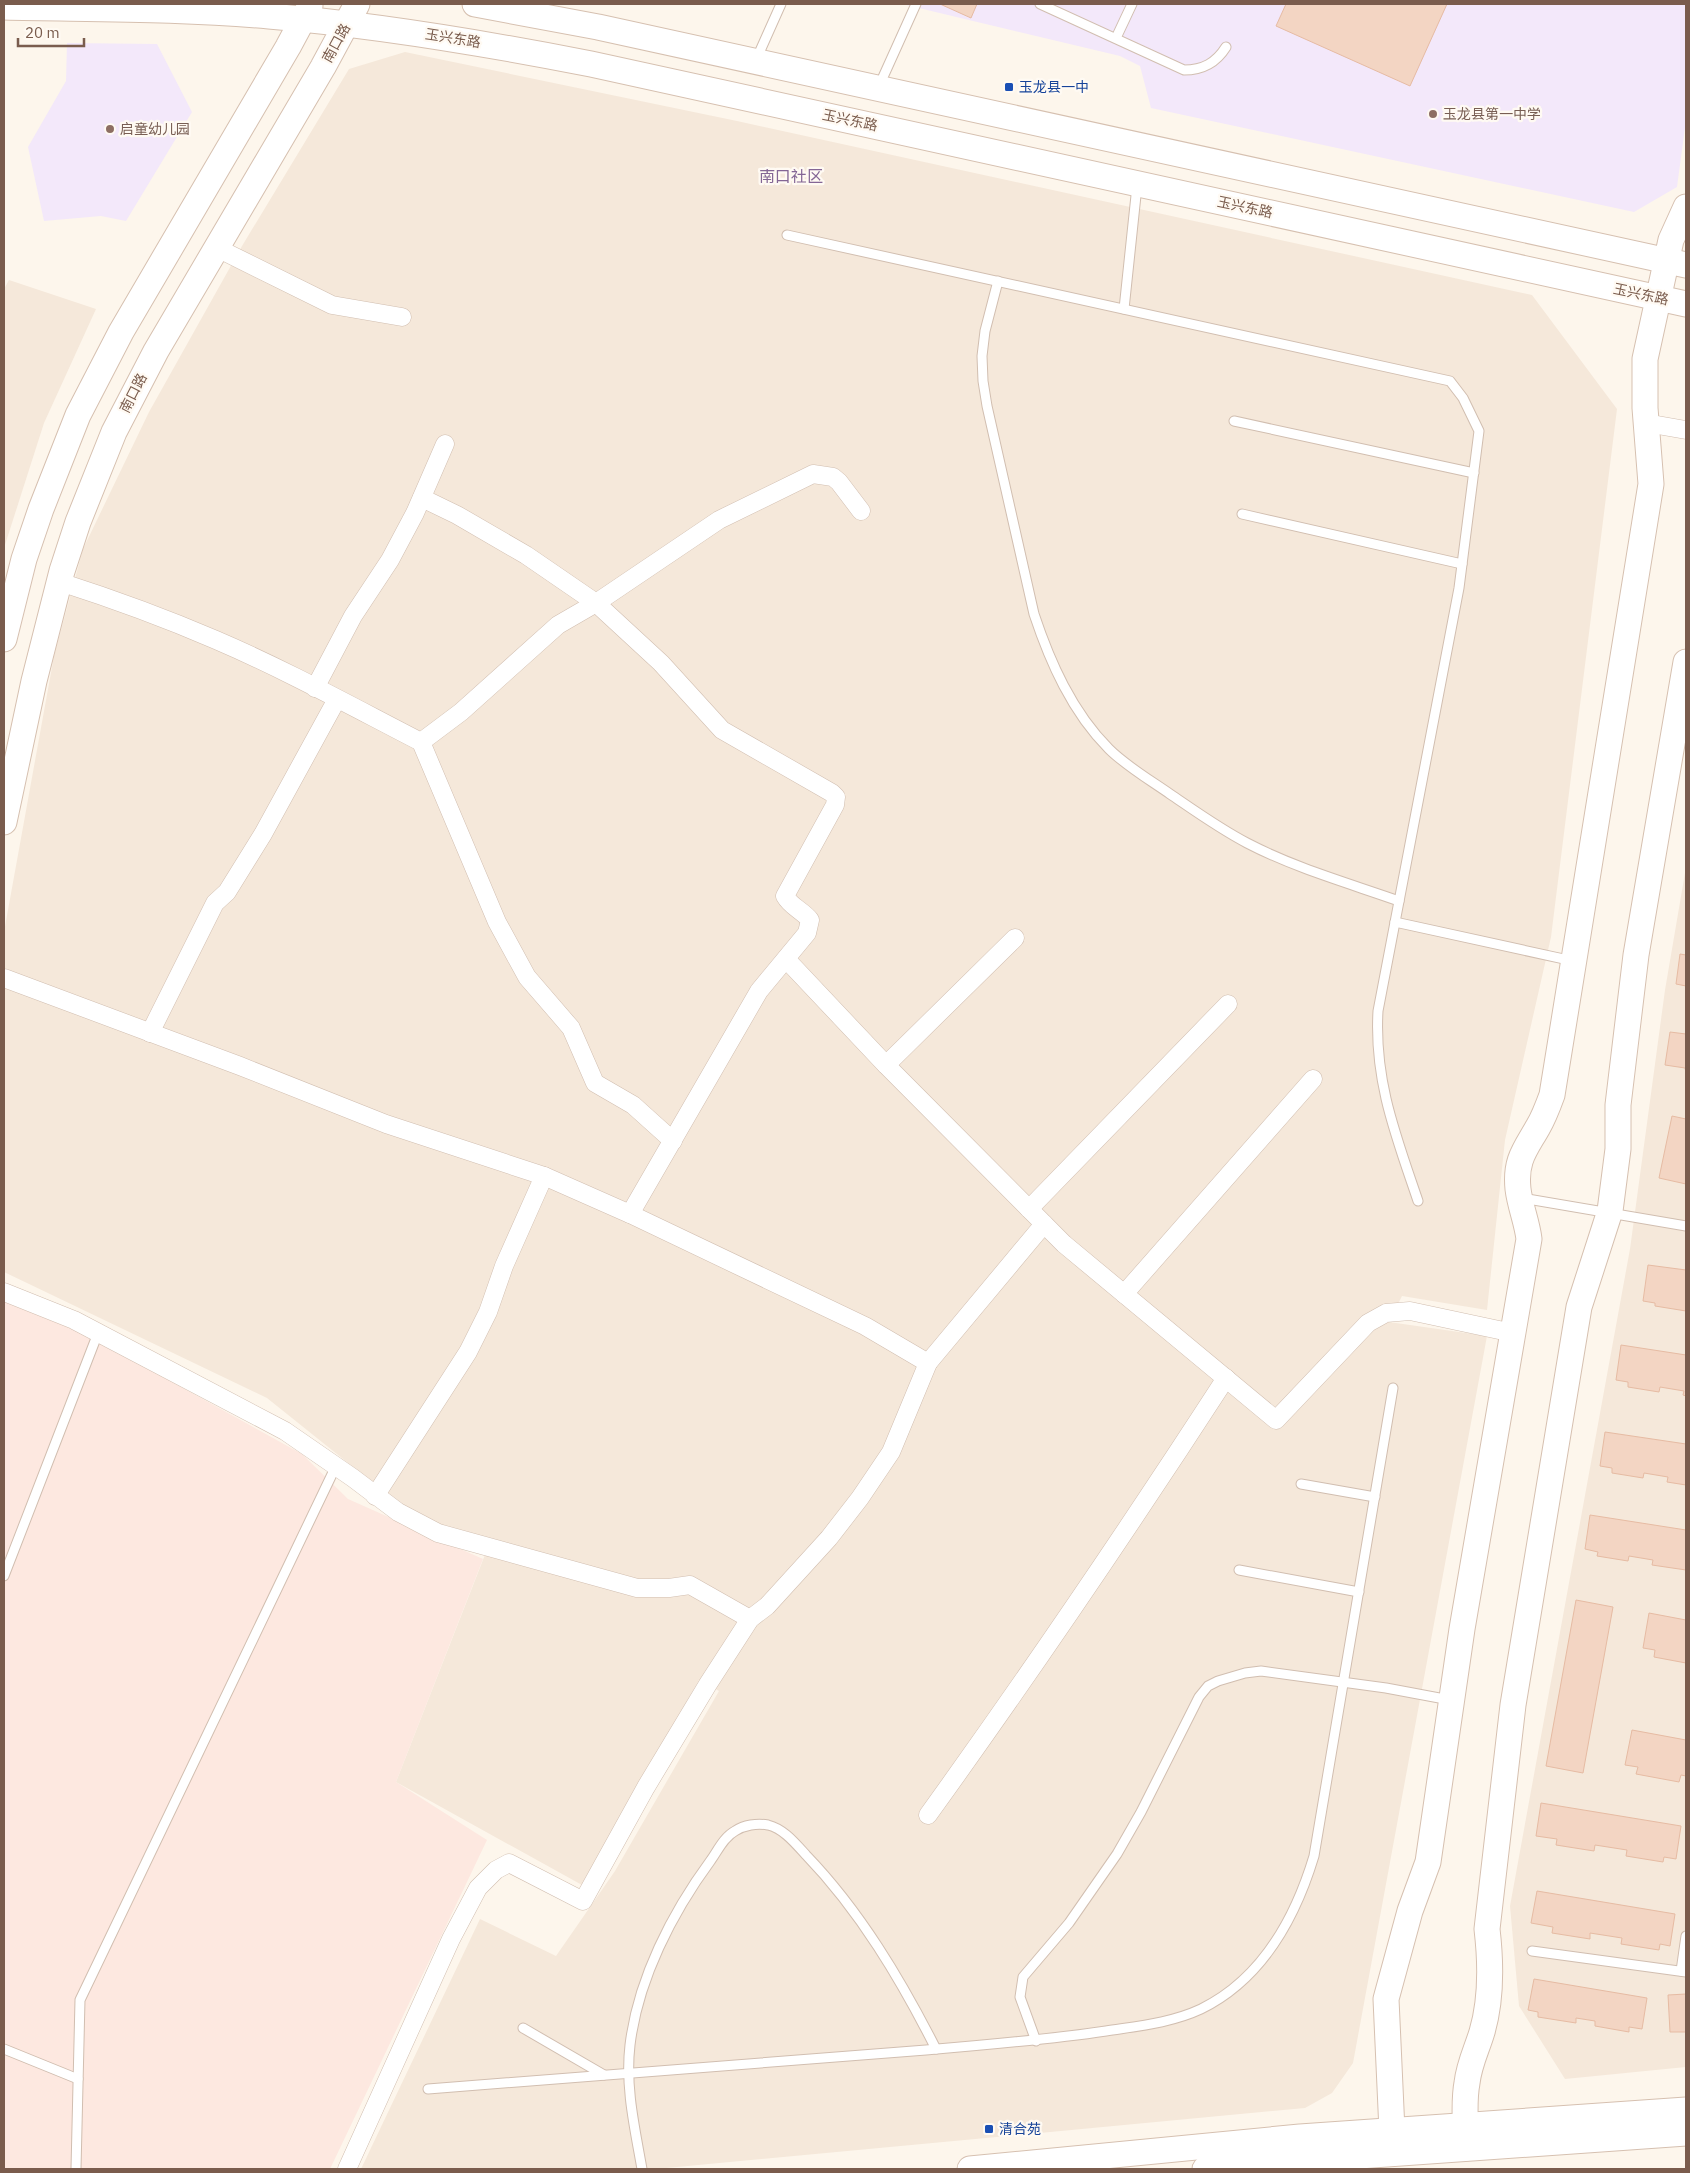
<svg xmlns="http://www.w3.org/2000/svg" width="1690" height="2173" viewBox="0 0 1690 2173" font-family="'IBM Plex Sans','Noto Sans SC',sans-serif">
<rect width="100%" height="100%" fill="#fdf6ec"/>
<g fill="#f5e8da">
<polygon points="405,52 737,121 1532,295 1617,409 1551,937 1505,1140 1487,1310 1402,1296 1389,1322 1487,1336 1353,2063 1332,2093 1305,2108 656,2169 361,2169 480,1919 556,1956 615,1871 719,1691 699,1680 582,1885 396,1782 490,1542 413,1515 267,1398 4,1272 4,932 54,656 83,549 149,412 242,246 349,69"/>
<polygon points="9,280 96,309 44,423 4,548 4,289"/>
<polygon points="1686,867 1686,2067 1565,2079 1519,2006 1510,1906 1630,1249 1665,990"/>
</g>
<polygon fill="#fde8e0" points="4,1301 78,1330 302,1454 348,1499 483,1559 396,1782 487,1840 330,2169 4,2169"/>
<g fill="#f3e8fa">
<polygon points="902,4 1686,4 1686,120 1677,187 1634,212 1151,108 1140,66 1120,56"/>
<polygon points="67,43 157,44 192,112 126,221 101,216 44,221 28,147 66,81"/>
</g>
<g fill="#f3d5c3" stroke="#e6bba3">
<polygon points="940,4 977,4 971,18"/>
<polygon points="1286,4 1447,4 1410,86 1276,26"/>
<polygon points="1680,954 1686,955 1686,986 1676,984"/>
<polygon points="1670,1032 1686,1034 1686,1073 1685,1068 1665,1065"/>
<polygon points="1672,1116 1686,1119 1686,1184 1659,1178"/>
<polygon points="1648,1265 1686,1270 1686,1311 1655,1306 1655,1303 1643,1301"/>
<polygon points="1621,1345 1686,1355 1686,1396 1683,1395 1684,1391 1660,1387 1659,1392 1628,1387 1628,1382 1616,1380"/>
<polygon points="1605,1432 1686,1444 1686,1485 1667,1482 1668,1477 1644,1473 1643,1478 1612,1473 1612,1468 1600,1466"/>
<polygon points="1590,1515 1686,1530 1686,1570 1652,1565 1653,1560 1629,1556 1628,1561 1597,1556 1598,1552 1585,1549"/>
<polygon points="1576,1600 1613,1607 1583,1773 1546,1766"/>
<polygon points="1649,1613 1686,1620 1686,1663 1654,1657 1655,1650 1643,1648"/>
<polygon points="1632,1730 1686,1740 1686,1776 1681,1775 1679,1782 1636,1774 1638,1767 1625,1765"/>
<polygon points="1541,1803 1681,1826 1676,1859 1664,1857 1663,1862 1626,1856 1627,1850 1595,1845 1594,1851 1556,1845 1557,1839 1536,1836"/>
<polygon points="1537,1891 1675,1914 1670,1946 1660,1944 1659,1950 1621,1944 1622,1938 1590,1933 1590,1939 1552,1933 1553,1927 1531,1923"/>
<polygon points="1534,1979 1647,1998 1642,2029 1629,2027 1629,2032 1595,2026 1595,2021 1576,2018 1576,2023 1538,2017 1538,2012 1528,2010"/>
<polygon points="1686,1994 1686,2032 1670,2032 1668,1995"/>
</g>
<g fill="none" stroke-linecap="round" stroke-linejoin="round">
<defs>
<g id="lane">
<path d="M1040,4L1184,70C1203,70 1216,63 1226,47"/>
<polyline points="1116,38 1132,4"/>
<polyline points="756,60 781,4"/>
<polyline points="879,86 916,4"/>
<path d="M787,235L1450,381L1463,398L1479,431L1459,588L1378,1011C1374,1081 1396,1136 1418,1201"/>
<path d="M998,281L985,331L982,356L983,381L987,406L1034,614C1050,662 1072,712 1109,749C1126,766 1150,780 1170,794C1195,811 1220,829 1247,843C1295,868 1348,883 1399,901"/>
<polyline points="1124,309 1137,186"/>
<polyline points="1234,421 1474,473"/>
<polyline points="1242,514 1462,564"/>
<polyline points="1395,922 1573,961"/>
<polyline points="1522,1198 1686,1226"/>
<polyline points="1301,1484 1375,1497"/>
<polyline points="1239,1570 1359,1592"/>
<polyline points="4,1576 98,1333"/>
<polyline points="1532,1951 1686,1972"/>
<polyline points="1681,1971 1686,1936"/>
<polyline points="523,2028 604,2075"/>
<polyline points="1036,2041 1020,1997 1023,1977 1069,1923 1117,1854 1141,1812 1199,1697 1208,1686 1218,1681 1245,1673 1261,1671 1386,1688 1450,1700"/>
<polyline points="4,2049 78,2079"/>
<path d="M428,2089C594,2076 760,2063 926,2050C986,2045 1046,2040 1106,2031C1138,2026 1171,2023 1201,2009C1262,1979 1295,1919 1314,1856L1393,1388"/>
<polyline points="76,2169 80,2000 336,1466"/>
<path d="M642,2169C635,2129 625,2087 630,2045C638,1979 672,1913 711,1860C718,1850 724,1837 735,1831C744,1825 757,1823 768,1825C784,1829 795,1843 806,1855C860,1911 901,1980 936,2049"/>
</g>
<g id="street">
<polyline points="217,248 332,305 402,317"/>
<polyline points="1646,423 1686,430"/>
<path d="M60,582C113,599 165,618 216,640C286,670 353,707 421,742"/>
<polyline points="315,688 353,616 390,560 415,513 445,444"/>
<polyline points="786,959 886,1065 1064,1244 1276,1420 1368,1323 1386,1313 1410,1311 1513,1333"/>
<path d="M4,978L240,1066L386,1124L544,1176L630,1214L759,991L807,933L810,920C802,910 791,907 785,896L835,805L836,797L832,793L722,730L661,663L596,603L526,555L457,515L422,498"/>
<polyline points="150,1033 215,903 227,892 263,834 337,699"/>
<polyline points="886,1065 1015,938"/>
<polyline points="673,1141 633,1105 595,1083 571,1028 527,977 497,922 421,742 461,712 558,625 596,603 719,520 813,474 833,477 839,482 861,511"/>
<polyline points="1029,1209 1228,1004"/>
<polyline points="630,1214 865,1326 928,1363 1044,1224"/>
<polyline points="4,1292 74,1320 285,1431 353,1478 398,1512 438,1533 637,1588 669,1588 690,1585 750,1619"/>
<polyline points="1124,1294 1313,1079"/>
<polyline points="375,1496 468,1352 488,1312 504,1266 544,1176"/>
<path d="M928,1815C1031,1672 1130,1526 1226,1378"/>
<polyline points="347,2169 451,1939 478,1888 496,1870 509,1863 583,1901 646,1787 708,1684 750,1619 767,1606 829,1538 860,1498 891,1452 928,1363"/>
</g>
<g id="secondary">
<polyline points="475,4 598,27 1686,265"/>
<path d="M4,7C92,9 181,8 269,16C377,25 484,43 591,64L1686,304"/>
<polyline points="4,639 24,559 41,509 78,415 121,332 288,47 310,6"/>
<polyline points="4,822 34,681 62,571 78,522 114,432 156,351 323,67 357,4"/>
<path d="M1466,2148C1466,2127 1463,2103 1467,2083C1469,2064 1477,2049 1482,2032C1492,1998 1491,1963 1487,1929L1513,1705L1579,1307L1610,1211L1618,1149V1105L1636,955L1686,662"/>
<path d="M1393,2153L1386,1999L1410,1911L1428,1862L1462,1629L1529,1239C1527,1222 1520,1206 1518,1189C1515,1160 1525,1150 1538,1127C1544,1117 1548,1106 1552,1095L1651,484L1645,408V359L1671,240L1686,207"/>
<polyline points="970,2169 1300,2137 1686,2110"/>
<polyline points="1205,2169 1302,2160 1686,2133"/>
</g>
</defs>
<use href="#lane" stroke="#d1beb0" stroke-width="11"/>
<use href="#street" stroke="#d1beb0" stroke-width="19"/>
<use href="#secondary" stroke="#d6c0b0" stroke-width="27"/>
<use href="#lane" stroke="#fff" stroke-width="9"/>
<use href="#street" stroke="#fff" stroke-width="18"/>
<use href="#secondary" stroke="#fff" stroke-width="25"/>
</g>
<g fill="#1a4fb4" stroke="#fffaf3" stroke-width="2">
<rect x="1004" y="82" width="10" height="10" rx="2.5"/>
<rect x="984" y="2124" width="10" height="10" rx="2.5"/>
</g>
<g fill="#8d6e63" stroke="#fffaf3" stroke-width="2">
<circle cx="1433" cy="114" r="5"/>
<circle cx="110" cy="129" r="5"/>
</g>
<g text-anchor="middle" stroke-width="4.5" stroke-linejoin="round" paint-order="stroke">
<g font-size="14" fill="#7a5c4d" stroke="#fffaf3">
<text transform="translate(453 38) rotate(9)" y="5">玉兴东路</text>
<text transform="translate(336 43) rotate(-61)" y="5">南口路</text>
<text transform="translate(850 120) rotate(12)" y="5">玉兴东路</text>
<text transform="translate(1245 207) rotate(12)" y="5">玉兴东路</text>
<text transform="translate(1641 294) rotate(12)" y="5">玉兴东路</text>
<text transform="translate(133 393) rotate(-63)" y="5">南口路</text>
</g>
<g font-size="14" fill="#164399" stroke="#fffaf3" text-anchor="start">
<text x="1019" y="92">玉龙县一中</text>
<text x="999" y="2134">清合苑</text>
</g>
<g font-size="14" fill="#785e54" stroke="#fffaf3" text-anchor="start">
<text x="1443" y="119">玉龙县第一中学</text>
<text x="120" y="134">启童幼儿园</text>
</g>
<g font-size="16" fill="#846695" stroke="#fffaf3">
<text x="791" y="182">南口社区</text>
</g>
</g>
<rect width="1690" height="2173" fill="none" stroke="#7a5c4d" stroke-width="10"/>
<path d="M18 38v8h66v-8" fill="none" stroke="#7a5c4d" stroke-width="2.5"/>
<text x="25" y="38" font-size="15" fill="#7a5c4d" stroke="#fffaf3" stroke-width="4" paint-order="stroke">20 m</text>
</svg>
